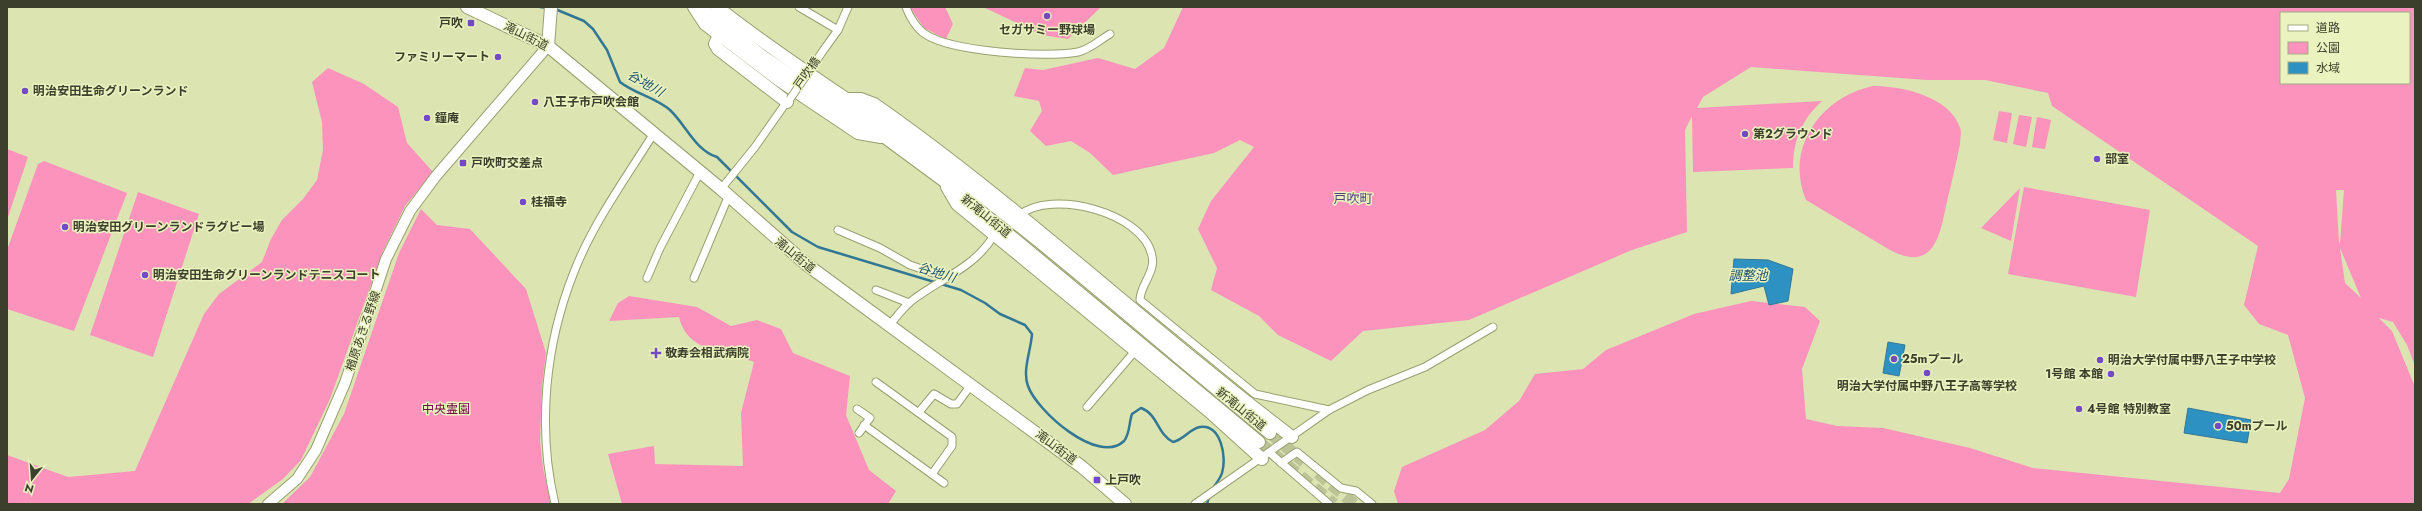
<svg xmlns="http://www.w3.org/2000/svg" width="2422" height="511" viewBox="0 0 2422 511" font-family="Jost,'Noto Sans JP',sans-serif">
<rect width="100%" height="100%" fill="#dce4b2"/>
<g fill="#fc93bd" fill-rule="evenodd">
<polygon points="910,7 945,7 953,24 946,39 924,28"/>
<polygon points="983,7 1101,7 1068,39 1042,35"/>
<path d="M1183,7H2415V366L2407,345L2393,322L2379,318L2392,331L2415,387V504H1398L1394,491L1402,467L1485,430L1519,401L1535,374L1583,369L1606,350L1694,314L1751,301L1805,307L1820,321L1802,369L1806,419L1837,426L1883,428L1970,448L2033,468L2280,493L2289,479L2305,398L2288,335L2259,324L2244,305L2258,246L2052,106L2048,93L1985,80H1927L1751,67L1703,97L1697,108L1822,101C1802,119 1793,141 1793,168L1693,172L1692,116L1685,130L1687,232L1632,250L1469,320L1363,331L1331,361L1278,335L1259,316L1211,290L1217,268L1198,229L1211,201L1254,147L1240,140L1214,153L1113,175L1090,153L1071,141L1046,146L1030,131L1042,111L1039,101L1014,96L1025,68L1043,70L1098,58L1135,69L1164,48ZM2281,13H2409V83H2281ZM2336,190H2344L2340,243L2339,242ZM2340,248L2361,298L2345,283Z"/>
<polygon points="328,68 364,84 398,107 407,143 433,172 405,206 383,251 330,399 301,460 283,479 248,504 7,504 7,455 68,477 135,471 204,314 219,294 262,262 271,239 282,220 303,199 317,180 323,150 322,122 312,82"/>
<path d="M1873,86C1901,86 1950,96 1960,128C1962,132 1960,139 1960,144C1956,163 1952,182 1947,201C1940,236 1934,273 1890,250L1806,200C1784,148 1821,97 1873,86Z"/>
<polygon points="1999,111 2012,113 2007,143 1993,140"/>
<polygon points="2019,115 2032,117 2026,147 2013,144"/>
<polygon points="2037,117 2051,120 2045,149 2032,147"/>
<polygon points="7,149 28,157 7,220"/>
<polygon points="44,161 127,193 74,331 7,309 7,250 38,164"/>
<polygon points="2024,187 2150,210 2136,297 2008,274"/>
<polygon points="2020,188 2011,241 1981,228"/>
<polygon points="138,192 199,214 153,357 90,335"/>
<polygon points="421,209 437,225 470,229 526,289 546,353 542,384 540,441 543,468 551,504 282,504 310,477 344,414 399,253"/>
<path d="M629,296L697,307L731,326L757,320L781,329L793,353L850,376L846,415L869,470L896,491L888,504H622L608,454L654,446L655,464L743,466L741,413L754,362C725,350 687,353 679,317L609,321L618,303Z"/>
</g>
<g fill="#2d91c2" stroke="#327895">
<polygon points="1734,259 1768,260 1793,269 1788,301 1769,305 1764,286 1731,294"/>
<polygon points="1888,342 1905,345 1899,376 1883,373"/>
<polygon points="2188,408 2251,420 2247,443 2184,433"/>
</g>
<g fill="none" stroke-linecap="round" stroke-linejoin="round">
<g stroke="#327895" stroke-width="2.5">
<polyline points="540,7 548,8"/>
<path d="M555,9L584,21L593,29L607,50L620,82C635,94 655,97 670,110C686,125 695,150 717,157L792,232L818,247L961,290L985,303L1000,314L1025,325L1032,334C1031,350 1022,371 1028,386C1036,410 1098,466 1124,441C1130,434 1129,422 1132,414L1141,408C1158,414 1157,434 1173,442C1185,439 1189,429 1200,427C1221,424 1227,457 1222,473C1220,479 1216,484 1212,489"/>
<polyline points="1207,504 1209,497"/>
</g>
<g stroke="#bcc397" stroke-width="12" stroke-dasharray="12 6" stroke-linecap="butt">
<polyline points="1270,433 1304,462"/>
<polyline points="1259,442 1334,504"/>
<polyline points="1318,473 1354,504"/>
</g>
<defs>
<g id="minor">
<polyline points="799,7 838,30"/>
<path d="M906,7C909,16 917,29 925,34C952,52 1046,58 1078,52C1089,50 1101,39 1110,34"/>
<polyline points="825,48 838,30 848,7"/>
<polyline points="721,189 755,147 788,100"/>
<path d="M1020,215C1050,189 1144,212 1152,256C1156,272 1140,285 1140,300L1255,394L1329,410"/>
<polyline points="838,230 880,248 910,265 948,278"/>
<polyline points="647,278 660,248 700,172"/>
<polyline points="694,278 729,195"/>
<polyline points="876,290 909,303"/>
<path d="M889,325C896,318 902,309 910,302C939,279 975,268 994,235"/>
<polyline points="876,382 952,437 952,446 932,474"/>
<polyline points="1087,407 1136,350"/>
<polyline points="857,409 870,418 859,433"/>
<polyline points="919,412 934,394 951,404 957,404 971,385"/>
<polyline points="864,425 944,483"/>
<polyline points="1270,453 1329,504"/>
<polyline points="1281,463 1297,452 1341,488 1356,491 1372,504"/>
<path d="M555,504C537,428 545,345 574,272C593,223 626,178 654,133"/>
<polyline points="1195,504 1329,410 1368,390 1425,367 1493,327"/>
</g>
<polyline id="secondary" points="268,504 297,479 316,450 345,383 386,259 410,211 436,176 548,46"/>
<g id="primary">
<polyline points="694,7 705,24 779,80 858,133 881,137"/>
<polyline points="700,7 762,56 886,138 943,180 1259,442"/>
<path d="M717,7C788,63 865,109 938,163C1052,247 1159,343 1270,433"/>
<polyline points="719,35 715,44 718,49 787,102"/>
<polyline points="548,46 551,7"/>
<path d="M845,99H861L874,104C1020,206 1150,330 1292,437"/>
<polyline points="947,187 957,204 1209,411 1262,459"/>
</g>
<polyline id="trunk" points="467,7 548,46 721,189 806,264 1082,467 1125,504"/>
</defs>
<use href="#minor" stroke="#99a070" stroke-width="9"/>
<use href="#secondary" stroke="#99a070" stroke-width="12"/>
<use href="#primary" stroke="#99a070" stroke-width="14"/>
<use href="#trunk" stroke="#99a070" stroke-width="14"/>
<use href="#minor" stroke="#fff" stroke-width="7"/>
<use href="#secondary" stroke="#fff" stroke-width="10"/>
<use href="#primary" stroke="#fff" stroke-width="12"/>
<use href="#trunk" stroke="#fff" stroke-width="12"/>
<defs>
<polyline id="minor-bridge" points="790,99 825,48"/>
</defs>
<use href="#minor-bridge" stroke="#99a070" stroke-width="9" stroke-linecap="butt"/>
<use href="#minor-bridge" stroke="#fff" stroke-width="7"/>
</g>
<g fill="#734ac3" stroke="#eaf2bf" stroke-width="1.5">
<circle cx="1047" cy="16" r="4"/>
<rect x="467" y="19" width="8" height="8" rx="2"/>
<circle cx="498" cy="57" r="4"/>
<circle cx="25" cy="91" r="4"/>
<circle cx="535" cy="102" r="4"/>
<circle cx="427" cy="118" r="4"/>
<circle cx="1745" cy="134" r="4"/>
<circle cx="2097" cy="159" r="4"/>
<rect x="459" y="159" width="8" height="8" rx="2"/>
<circle cx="523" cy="202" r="4"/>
<circle cx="65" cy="227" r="4"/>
<circle cx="145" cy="275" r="4"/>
<path d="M654 347h4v4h4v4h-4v4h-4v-4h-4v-4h4z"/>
<circle cx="1894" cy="359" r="4"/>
<circle cx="2100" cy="360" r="4"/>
<circle cx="1927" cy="373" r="4"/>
<circle cx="2111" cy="374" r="4"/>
<circle cx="2079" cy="409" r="4"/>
<circle cx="2218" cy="426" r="4"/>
<rect x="1093" y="476" width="8" height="8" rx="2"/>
</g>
<g text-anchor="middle" stroke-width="3" stroke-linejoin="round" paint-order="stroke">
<g font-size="12" font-weight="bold" fill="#3c3f2b" stroke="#eaf2bf" text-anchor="start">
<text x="463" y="27" text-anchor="end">戸吹</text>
<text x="1047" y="34" text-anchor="middle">セガサミー野球場</text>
<text x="490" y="61" text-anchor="end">ファミリーマート</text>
<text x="33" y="95">明治安田生命グリーンランド</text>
<text x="543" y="106">八王子市戸吹会館</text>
<text x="435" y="122">鐘庵</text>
<text x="1753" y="138">第2グラウンド</text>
<text x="2105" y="163">部室</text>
<text x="471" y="167">戸吹町交差点</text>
<text x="531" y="206">桂福寺</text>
<text x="73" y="231">明治安田グリーンランドラグビー場</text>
<text x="153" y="279">明治安田生命グリーンランドテニスコート</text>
<text x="665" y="357">敬寿会相武病院</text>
<text x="1902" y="363">25mプール</text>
<text x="2108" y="364">明治大学付属中野八王子中学校</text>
<text x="2103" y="378" text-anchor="end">1号館 本館</text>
<text x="1927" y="390" text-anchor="middle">明治大学付属中野八王子高等学校</text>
<text x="2087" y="413">4号館 特別教室</text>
<text x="2226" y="430">50mプール</text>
<text x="1105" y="484">上戸吹</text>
</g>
<g font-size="12" fill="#3c3f2b" stroke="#eaf2bf">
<text transform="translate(526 36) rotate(27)" y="4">滝山街道</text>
<text transform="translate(807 73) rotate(-55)" y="4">戸吹橋</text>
<text transform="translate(986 216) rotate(39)" y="4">新滝山街道</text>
<text transform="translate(795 255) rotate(39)" y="4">滝山街道</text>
<text transform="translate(363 331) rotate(-71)" y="4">楢原あきる野線</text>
<text transform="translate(1241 409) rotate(39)" y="4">新滝山街道</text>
<text transform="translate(1056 447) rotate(37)" y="4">滝山街道</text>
</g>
<g font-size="12" fill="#6e063f" stroke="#eaf2bf">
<text x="446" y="413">中央霊園</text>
</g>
<g font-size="13" font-style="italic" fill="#1e516c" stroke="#eaf2bf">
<text transform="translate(646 83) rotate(30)" y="5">谷地川</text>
<text transform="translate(937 272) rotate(17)" y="5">谷地川</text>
<text x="1748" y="280">調整池</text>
</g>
<g font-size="13" fill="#513f7d" stroke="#eaf2bf">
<text x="1353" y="203">戸吹町</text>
</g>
</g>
<rect width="2422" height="511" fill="none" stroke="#3c3f2b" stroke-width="16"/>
<rect x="2280" y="12" width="130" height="72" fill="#eaf2bf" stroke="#a4aa84"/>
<rect x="2288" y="25" width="20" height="6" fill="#ffffff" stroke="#a4aa84"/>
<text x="2316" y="32" font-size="12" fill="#3c3f2b">道路</text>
<rect x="2288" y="42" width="20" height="12" fill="#fc93bd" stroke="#a4aa84"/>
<text x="2316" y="52" font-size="12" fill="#3c3f2b">公園</text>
<rect x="2288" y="62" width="20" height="12" fill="#2d91c2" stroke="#a4aa84"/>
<text x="2316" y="72" font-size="12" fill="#3c3f2b">水域</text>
<g transform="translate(32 479) rotate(197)" stroke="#eaf2bf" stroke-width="3" paint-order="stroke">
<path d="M0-3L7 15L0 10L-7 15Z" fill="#3c3f2b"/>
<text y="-6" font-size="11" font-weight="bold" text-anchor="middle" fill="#3c3f2b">N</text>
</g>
</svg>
